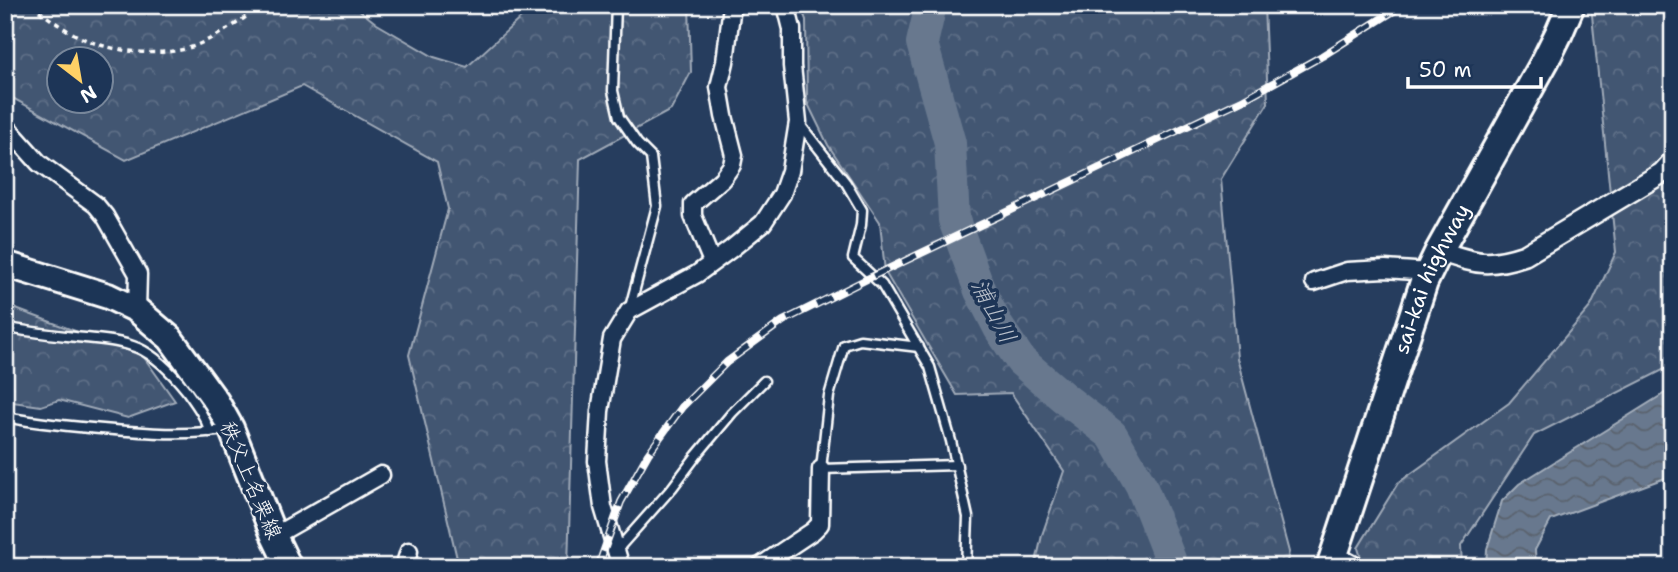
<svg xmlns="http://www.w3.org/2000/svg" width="1678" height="572" viewBox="0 0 1678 572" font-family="'Shantell Sans','Klee One',sans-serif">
<defs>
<pattern id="forest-crowns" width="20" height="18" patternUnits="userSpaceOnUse" patternTransform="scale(1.75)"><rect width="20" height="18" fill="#425672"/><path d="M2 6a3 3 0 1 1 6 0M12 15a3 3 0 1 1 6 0" fill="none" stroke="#5e6f87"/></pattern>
<pattern id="water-waves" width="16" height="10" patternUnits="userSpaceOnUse" patternTransform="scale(1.75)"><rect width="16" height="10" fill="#67788e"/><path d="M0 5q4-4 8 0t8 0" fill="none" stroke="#5a626d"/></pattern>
</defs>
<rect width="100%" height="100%" fill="#263d5e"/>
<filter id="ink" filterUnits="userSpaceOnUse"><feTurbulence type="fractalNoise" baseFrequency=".0143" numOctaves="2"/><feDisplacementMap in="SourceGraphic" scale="14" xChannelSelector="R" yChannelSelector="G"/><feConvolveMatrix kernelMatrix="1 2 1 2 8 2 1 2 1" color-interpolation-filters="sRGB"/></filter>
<g filter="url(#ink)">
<g fill="url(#forest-crowns)" stroke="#a0aab8" stroke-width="2" fill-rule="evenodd">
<path d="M5,5H353L377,24L434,57L467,67L535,5H689L691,72L671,110L580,159L568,567H459L409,355L448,209L437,162L302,86L126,160L5,94ZM60,60H102V102H60Z"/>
<polygon points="800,5 1264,5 1268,103 1221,179 1237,358 1289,552 1286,567 1035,567 1042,535 1064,471 1011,393 957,395 885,272 880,222 828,145 807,102 806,20"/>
<polygon points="1591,5 1673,5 1673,77 1668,86 1673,136 1673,363 1669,367 1534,435 1461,546 1462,567 1364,567 1358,548 1398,483 1509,403 1591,306 1616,252"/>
<polygon points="5,305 143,356 175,401 128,418 59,400 41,406 5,401"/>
</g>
<polygon fill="url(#water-waves)" stroke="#a4aebb" stroke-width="2" points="1673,388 1673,475 1551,520 1535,550 1536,567 1486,567 1487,549 1502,501 1519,484"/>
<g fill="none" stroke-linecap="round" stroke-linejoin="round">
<polyline stroke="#67788e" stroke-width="32" points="931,5 922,43 950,143 954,220 980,291 999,328 1021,361 1063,397 1112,435 1141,485 1173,567"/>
<defs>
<g id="service">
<polyline points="616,5 613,91 619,117 637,143 651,157 657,206 629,311"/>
<polyline points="798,122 846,183 862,210 861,225 853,258 882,285 930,367 951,441 968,517 966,567"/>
<path d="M5,327C32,333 58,335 85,338C103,340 121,341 138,348C156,356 174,375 186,390C196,404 205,416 210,432"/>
<polyline points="919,347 860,340 844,345 829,396 821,469 957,465"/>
<path d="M5,417C42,424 76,427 114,430C152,433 190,436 229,429"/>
<polyline points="616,551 672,488 696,456 732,413 764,381"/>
</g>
<g id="minor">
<polyline points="5,125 39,163 96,205 105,216 138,274 137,310"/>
<polyline points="712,262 693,216 693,204 722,179 732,165 734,155 724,116 719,87 725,62 732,5"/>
<polyline points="1314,282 1347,271 1385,269 1429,272"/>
<polyline points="274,536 381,475"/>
<polyline points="1334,554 1358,567"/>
<polyline points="404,567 409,551"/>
<polyline points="621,567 603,507 597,461 600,411 612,339 629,311 697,274 731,249 763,223 782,194 790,171 798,122 792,66 792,29 786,5"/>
<polyline points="759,567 813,531 820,524 821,469"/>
</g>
<path id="tertiary" d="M1439,251C1476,263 1486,268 1525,255L1662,173L1673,161"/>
<polyline id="primary" points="5,264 108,296 137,310 170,338 216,401 231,428 274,536 289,567"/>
<g id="trunk">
<path id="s1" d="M1330,567L1424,282L1439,251L1545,61L1559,33L1571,5"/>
</g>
</defs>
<use href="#service" stroke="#fff" stroke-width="13"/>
<use href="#minor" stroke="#fff" stroke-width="21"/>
<use href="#tertiary" stroke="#fff" stroke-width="24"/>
<use href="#primary" stroke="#fff" stroke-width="30"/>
<use href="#trunk" stroke="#fff" stroke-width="32"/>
<path stroke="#fff" stroke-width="3.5" stroke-dasharray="5 5" stroke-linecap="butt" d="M31,5C45,15 60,27 76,35C106,52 165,59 197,45C218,36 244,20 261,5"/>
<use href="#service" stroke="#1d3557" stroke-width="8"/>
<use href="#minor" stroke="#1d3557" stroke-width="16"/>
<use href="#tertiary" stroke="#1d3557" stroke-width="19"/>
<use href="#primary" stroke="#1d3557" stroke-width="24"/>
<use href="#trunk" stroke="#1d3557" stroke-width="26"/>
<defs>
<polyline id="rail" points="598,567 621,502 648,454 682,407 727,362 783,321 867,279 1244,99 1322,56 1403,5"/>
</defs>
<use href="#rail" stroke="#fff" stroke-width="8"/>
<use href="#rail" stroke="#1d3557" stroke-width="5" stroke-dasharray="16" stroke-linecap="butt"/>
</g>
</g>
<g text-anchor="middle" stroke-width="7" stroke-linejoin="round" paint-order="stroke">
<g font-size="21" fill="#fff" stroke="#1d3557">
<text dy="7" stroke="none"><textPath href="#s1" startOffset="306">sai-kai highway</textPath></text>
<text transform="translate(251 480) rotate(67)" y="7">秩父上名栗線</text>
</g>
<g font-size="23" font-style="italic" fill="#bbc2cc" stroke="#1d3557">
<text transform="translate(994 311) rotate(62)" y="8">浦山川</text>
</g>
</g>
<rect width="1678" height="572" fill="none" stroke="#1d3557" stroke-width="28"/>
<rect x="14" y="14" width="1650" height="544" fill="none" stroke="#fff" stroke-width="2.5" filter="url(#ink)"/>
<g transform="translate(80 80) rotate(149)"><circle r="33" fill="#1d3557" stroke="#77869a" stroke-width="2"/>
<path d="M0-5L12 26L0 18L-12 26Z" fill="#ffd166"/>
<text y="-10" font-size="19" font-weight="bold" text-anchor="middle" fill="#ffffff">N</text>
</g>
<path d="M1408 77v10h133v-10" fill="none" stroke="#ffffff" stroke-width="3.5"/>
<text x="1419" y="77" font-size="21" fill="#ffffff" stroke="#1d3557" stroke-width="5" paint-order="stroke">50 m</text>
</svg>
